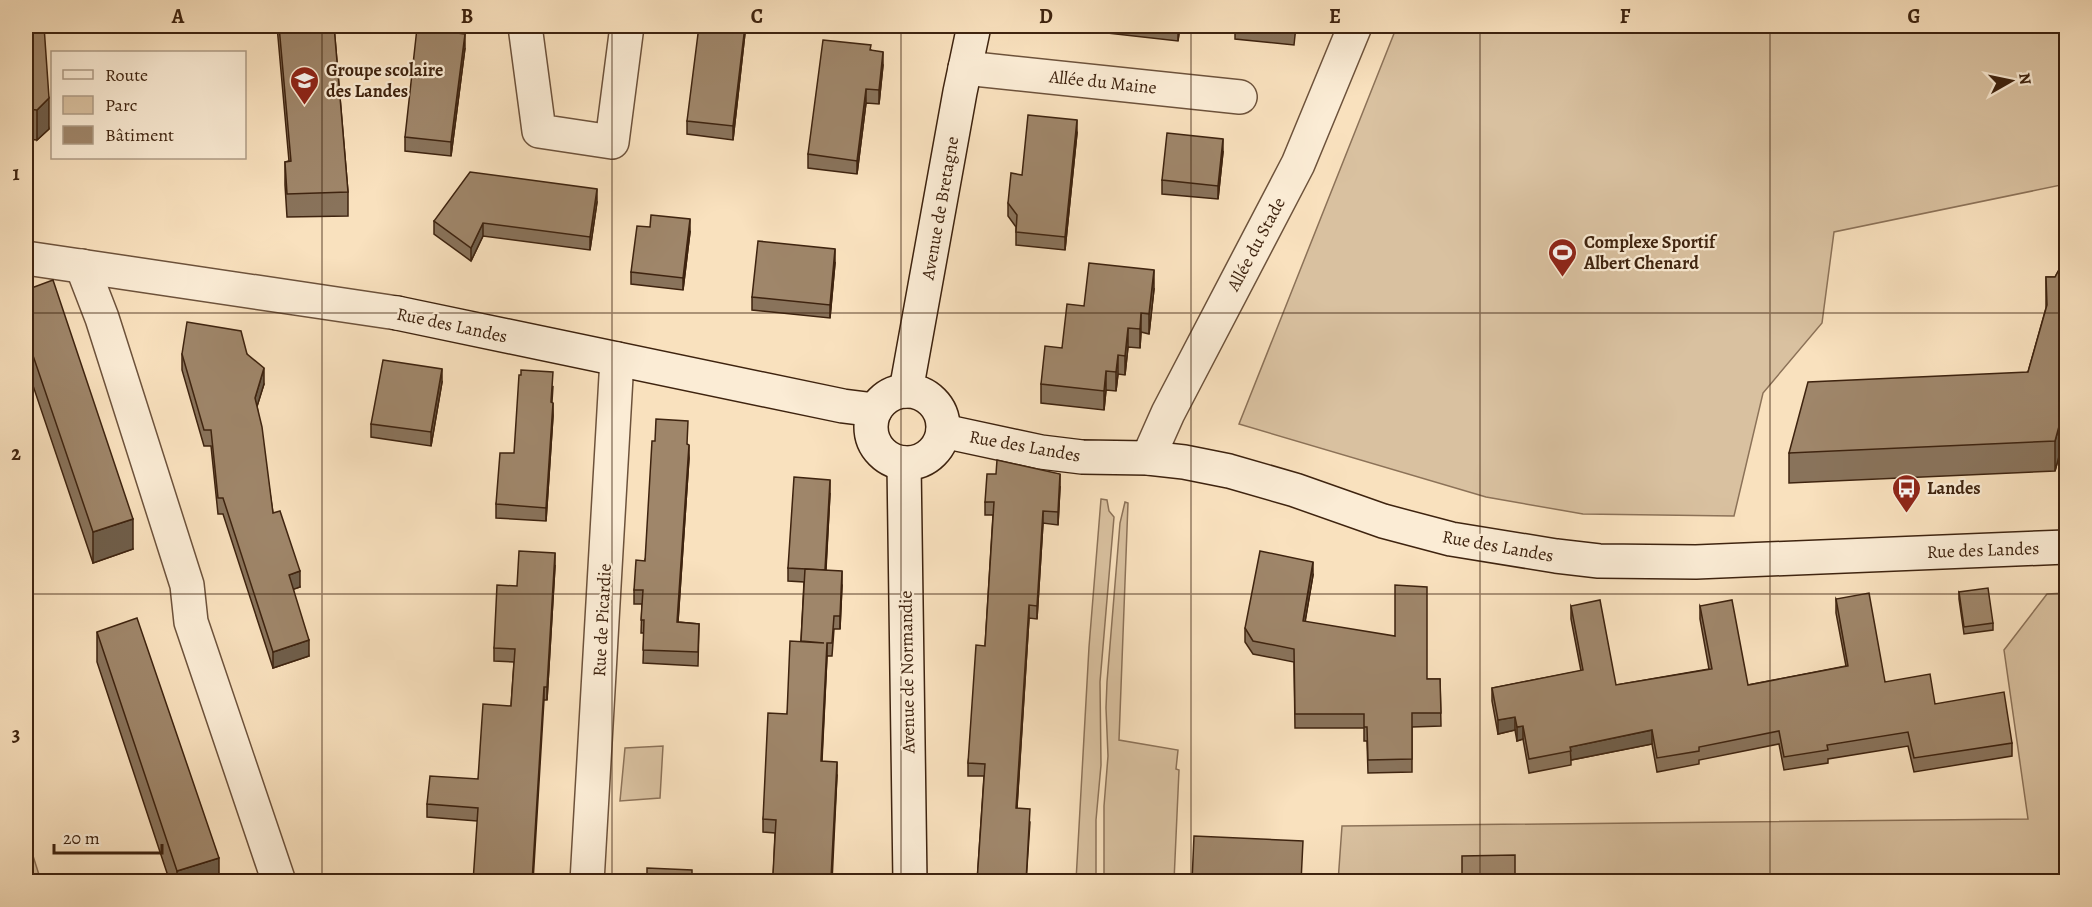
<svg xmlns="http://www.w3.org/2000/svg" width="2092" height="907" viewBox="0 0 2092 907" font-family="Alegreya,serif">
<rect width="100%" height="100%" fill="#f9e1be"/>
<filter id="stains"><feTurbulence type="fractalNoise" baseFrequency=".00333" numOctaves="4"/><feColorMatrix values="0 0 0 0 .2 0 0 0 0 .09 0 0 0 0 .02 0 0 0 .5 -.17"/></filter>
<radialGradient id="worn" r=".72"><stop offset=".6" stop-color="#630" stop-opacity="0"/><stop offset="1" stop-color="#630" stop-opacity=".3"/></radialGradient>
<g fill="#d9c1a0" stroke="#8c7258" stroke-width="1.5">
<polygon points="1397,26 2066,26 2066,184 1834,232 1822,323 1763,393 1734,516 1583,514 1486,497 1239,424"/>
<polygon points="1101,499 1107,500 1109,511 1114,517 1100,682 1101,765 1096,820 1096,881 1076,881 1089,647"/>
<polygon points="1125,502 1128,503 1119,740 1178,750 1176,769 1179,770 1174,881 1104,881 1104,806 1108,756 1106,708 1107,682 1120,523"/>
<polygon points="2066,593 2066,881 1533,882 1533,879 1338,882 1342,826 2028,819 2004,650 2047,594"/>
<polygon points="663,746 660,798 620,801 625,748"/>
<polygon points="26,834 41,881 26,881"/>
</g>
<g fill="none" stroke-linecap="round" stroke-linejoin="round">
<defs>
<g id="street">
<polyline points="525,26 539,131 612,142 627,26"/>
<polyline points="965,68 1240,97"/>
<polyline points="26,258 397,313"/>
<polyline points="82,266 102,318 187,585 191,622 279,882"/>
<polyline points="1148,458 1168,413 1298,164 1355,26"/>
<polyline points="587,882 617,359"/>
</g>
<g id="secondary">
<polyline points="397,313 843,406 875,410"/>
<polyline points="906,391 960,92 974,26"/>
<circle cx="907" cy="427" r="36"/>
<polyline points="943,431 1041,452 1082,457 1148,458 1184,462 1229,471 1295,490 1383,521 1451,539 1556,556 1599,561 1696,562 2066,547"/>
<polyline points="904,463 910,882"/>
</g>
</defs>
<use href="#street" stroke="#6d523b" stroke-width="36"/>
<use href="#secondary" stroke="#3e230f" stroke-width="36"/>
<use href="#street" stroke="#fbecd5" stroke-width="33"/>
<use href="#secondary" stroke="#fbecd5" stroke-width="33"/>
</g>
<g fill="#89735b" stroke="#3e230f" stroke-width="1.5">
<polygon points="26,26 49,129 37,140 26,139"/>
<polygon points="277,26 334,26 348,192 348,216 287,217 285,185 285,162 289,161"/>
<polygon points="745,26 745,33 733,140 687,134 687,121"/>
<polygon points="1063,26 1180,26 1178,41 1063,28"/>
<polygon points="1235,26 1296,26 1294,45 1235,39"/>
<polygon points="465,48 451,156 405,151 405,137"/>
<polygon points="871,50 883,65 879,104 866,103 857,174 808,168 808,154"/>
<polygon points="1077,133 1065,250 1016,245 1016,227 1008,216 1008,203 1022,175"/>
<polygon points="1223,152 1218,199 1162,194 1162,180"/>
<polygon points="597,202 590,250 483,236 471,261 434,234 434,221"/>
<polygon points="690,232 683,290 631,284 631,272"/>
<polygon points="2067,255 2067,427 2055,471 1789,483 1789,453 2028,372 2046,308 2046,277 2055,277"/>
<polygon points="835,263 830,318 752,310 752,297"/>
<polygon points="1154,289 1149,334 1141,332 1140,348 1128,347 1125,375 1118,374 1116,391 1106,390 1104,410 1041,403 1041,384 1062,348 1084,306"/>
<polygon points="26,290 133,549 93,563 26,365"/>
<polygon points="182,354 247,354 264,384 257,406 273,513 300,587 293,589 309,656 273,668 223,514 218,514 211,446 204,446 182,370"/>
<polygon points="442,382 431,446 371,437 371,424"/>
<polygon points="553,386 552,402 553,416 546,521 496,518 496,504 514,453"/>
<polygon points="687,444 689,458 678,622 699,624 698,666 643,663 644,633 641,633 642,604 634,604 634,590"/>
<polygon points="1060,487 1058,525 1043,523 1037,619 1029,618 1017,808 1030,822 1026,882 977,882 984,776 968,776 968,763 985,646 993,515 985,515 985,502"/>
<polygon points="830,493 826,570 842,585 840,629 834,629 832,656 827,656 822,761 837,775 832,882 773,882 775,833 763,832 763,819 787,714 801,641 804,582 788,581 788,568"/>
<polygon points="555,566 547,700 544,700 477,821 427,817 427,804 478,779 511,706 514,662 494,661 494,648 517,586"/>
<polygon points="1313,575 1305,621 1427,679 1440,679 1441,726 1412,727 1412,772 1368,773 1367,741 1364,741 1364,728 1295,728 1294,662 1253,654 1245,642 1245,628"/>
<polygon points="1959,592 1993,623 1993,630 1964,634 1959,599"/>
<polygon points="1836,599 1885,682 1935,704 2012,743 2012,756 1914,772 1908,746 1828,759 1828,763 1784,770 1779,744 1699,760 1699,764 1657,772 1652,744 1571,760 1571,765 1529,773 1523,739 1517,741 1515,730 1498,734 1492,701 1492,688 1581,671 1571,619 1571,606 1616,685 1709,669 1700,619 1700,606 1748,685 1846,666 1836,613"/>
<polygon points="97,632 219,882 170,882 97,662"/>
</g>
<g fill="#6f5e4a" stroke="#3e230f" stroke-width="1.5">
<polygon points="745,26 745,33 733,140 733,126"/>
<polygon points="1178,26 1180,26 1178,41"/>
<polygon points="465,34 465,48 451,156 451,142"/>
<polygon points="883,52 883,65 879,104 879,90"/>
<polygon points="866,89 866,103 857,174 857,161"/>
<polygon points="49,98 49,129 37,140 37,110"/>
<polygon points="1077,120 1077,133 1065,250 1065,237"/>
<polygon points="1223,139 1223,152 1218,199 1218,186"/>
<polygon points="597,189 597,202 590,250 590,237"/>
<polygon points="690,219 690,232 683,290 683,278"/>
<polygon points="483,223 483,236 471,261 471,248"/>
<polygon points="835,249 835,263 830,318 830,305"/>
<polygon points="1154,270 1154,289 1149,334 1149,314"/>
<polygon points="1141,313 1141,332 1140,348 1140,329"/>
<polygon points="1128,328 1128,347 1125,375 1125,356"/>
<polygon points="1118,355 1118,374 1116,391 1116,372"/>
<polygon points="264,368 264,384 255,413 255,398"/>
<polygon points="442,369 442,382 431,446 431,432"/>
<polygon points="1106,371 1106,390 1104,410 1104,391"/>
<polygon points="2067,397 2067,427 2055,471 2055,441"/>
<polygon points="553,403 553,416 546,521 546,508"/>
<polygon points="689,445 689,458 677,636 677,622"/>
<polygon points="1060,474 1060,487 1058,525 1058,512"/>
<polygon points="830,480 830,493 825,583 825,570"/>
<polygon points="1043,511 1043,523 1037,619 1037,606"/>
<polygon points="133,519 133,549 93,563 93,532"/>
<polygon points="555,553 555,566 547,700 547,687"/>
<polygon points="1313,562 1313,575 1303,634 1303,621"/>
<polygon points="300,571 300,587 289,591 289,575"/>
<polygon points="842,571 842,585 840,629 840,616"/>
<polygon points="1029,605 1029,618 1016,821 1016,808"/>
<polygon points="309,640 309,656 273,668 273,652"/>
<polygon points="827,643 827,656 821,774 821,761"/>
<polygon points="544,687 544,700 533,882 532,882"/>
<polygon points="30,692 30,722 26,727 26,697"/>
<polygon points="1515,717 1515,730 1498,734 1498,720"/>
<polygon points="1523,726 1523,739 1517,741 1517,727"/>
<polygon points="1652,730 1652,744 1571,760 1570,747"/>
<polygon points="837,762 837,775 831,882"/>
<polygon points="219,858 219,882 177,882 177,871"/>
</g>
<g fill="#9f866a" stroke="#3e230f" stroke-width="1.5">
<polygon points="26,26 44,26 49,98 37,110 26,109"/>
<polygon points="279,26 334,26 348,192 287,194 285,162 291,161"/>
<polygon points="699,26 745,26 733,126 687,121"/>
<polygon points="1158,26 1178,26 1178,28"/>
<polygon points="1236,26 1295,26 1294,31"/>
<polygon points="417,28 465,34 451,142 405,137"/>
<polygon points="823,40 871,45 870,50 883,52 879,90 866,89 857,161 808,154"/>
<polygon points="1028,115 1077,120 1065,237 1016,232 1017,215 1008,203 1011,173 1022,175"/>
<polygon points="1167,133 1223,139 1218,186 1162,180"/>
<polygon points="470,172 597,189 590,237 483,223 471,248 434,221"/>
<polygon points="651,215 690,219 683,278 631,272 637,226 650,227"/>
<polygon points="758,241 835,249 830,305 752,297"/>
<polygon points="2067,255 2067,397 2055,441 1789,453 1808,382 2028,372 2047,305 2046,277 2055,277"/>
<polygon points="1089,263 1154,270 1149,314 1141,313 1140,329 1128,328 1125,356 1118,355 1116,372 1106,371 1104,391 1041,384 1045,346 1062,348 1067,304 1084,306"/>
<polygon points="53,280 133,519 93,532 26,335 26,290"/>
<polygon points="187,322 241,331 247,354 264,368 255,398 262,427 273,513 280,511 300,571 289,575 309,640 273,652 223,498 218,498 211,430 204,430 182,354"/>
<polygon points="383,360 442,369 431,432 371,424"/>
<polygon points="521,370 553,372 551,402 553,403 546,508 496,504 500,453 514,453 519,375 521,375"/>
<polygon points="656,419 688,421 687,444 689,445 677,622 699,624 698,652 643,650 644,620 641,620 643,590 634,590 636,560 645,561 652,441 655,441"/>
<polygon points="997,460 1060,474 1058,512 1043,511 1037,606 1029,605 1016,808 1030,809 1026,882 977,882 985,764 968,763 976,645 985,646 994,502 985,502 987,474 996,474"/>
<polygon points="794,477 830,480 825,570 788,568"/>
<polygon points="519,551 555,553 547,687 544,687 532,882 473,882 478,808 427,804 430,776 478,779 483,704 511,706 515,649 494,648 497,585 517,586"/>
<polygon points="1260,551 1313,562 1303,621 1395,636 1395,585 1427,587 1427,679 1440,679 1441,713 1412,713 1412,759 1368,760 1367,727 1364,727 1364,714 1295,714 1294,649 1253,641 1245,628"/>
<polygon points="805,569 842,571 840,616 834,616 832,643 827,643 821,761 837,762 831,878 773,874 776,820 763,819 768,713 787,714 790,641 824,643 801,641"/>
<polygon points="1988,588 1993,623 1964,627 1959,592"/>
<polygon points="1869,593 1885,682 1930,674 1935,704 2004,692 2012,743 1914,758 1908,732 1827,745 1828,750 1784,757 1779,731 1699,747 1699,751 1657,758 1652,730 1570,747 1571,751 1529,759 1523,726 1517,727 1515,717 1498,720 1492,688 1583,670 1571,606 1600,600 1616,685 1712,669 1700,606 1732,600 1748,685 1848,666 1836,599"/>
<polygon points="137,618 219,858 177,871 97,632"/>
<polygon points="26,640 30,692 26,697"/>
<polygon points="1194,836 1303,841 1301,882 1192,882"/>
<polygon points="1515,855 1515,882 1462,882 1462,856"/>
<polygon points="647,868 692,870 692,882 647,882"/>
</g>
<path fill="none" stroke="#3e230f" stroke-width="1.5" stroke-opacity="0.55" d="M322,26V882M612,26V882M901,26V882M1191,26V882M1480,26V882M1770,26V882M26,313H2066M26,594H2066"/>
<defs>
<symbol id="school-pin" viewBox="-11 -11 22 30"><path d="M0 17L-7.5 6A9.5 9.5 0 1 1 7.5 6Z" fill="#8f2418" stroke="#fbecd5"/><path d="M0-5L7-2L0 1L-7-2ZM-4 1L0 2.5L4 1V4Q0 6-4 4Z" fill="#fff"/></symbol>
<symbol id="stadium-pin" viewBox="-11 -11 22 30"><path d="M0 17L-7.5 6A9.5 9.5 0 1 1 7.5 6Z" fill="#8f2418" stroke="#fbecd5"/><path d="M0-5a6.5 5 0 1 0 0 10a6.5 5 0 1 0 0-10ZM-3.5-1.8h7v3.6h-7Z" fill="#fff"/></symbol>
<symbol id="bus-pin" viewBox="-11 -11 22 30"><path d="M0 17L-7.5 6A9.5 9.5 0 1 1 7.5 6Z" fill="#8f2418" stroke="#fbecd5"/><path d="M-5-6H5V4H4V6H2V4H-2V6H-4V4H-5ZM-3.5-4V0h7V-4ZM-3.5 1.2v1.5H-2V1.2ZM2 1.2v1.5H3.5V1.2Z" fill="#fff"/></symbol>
</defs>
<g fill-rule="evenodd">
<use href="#school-pin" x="288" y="64" width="33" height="45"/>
<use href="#stadium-pin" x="1546" y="236" width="33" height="45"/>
<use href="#bus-pin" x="1890" y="472" width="33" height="45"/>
</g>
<g text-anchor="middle" stroke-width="4.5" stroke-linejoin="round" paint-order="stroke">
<g font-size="18" font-weight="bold" fill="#3e230f" stroke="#fbecd5" text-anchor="start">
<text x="326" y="76">Groupe scolaire<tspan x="326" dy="21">des Landes</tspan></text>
<text x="1584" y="248">Complexe Sportif<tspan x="1584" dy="21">Albert Chenard</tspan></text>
<text x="1927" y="494">Landes</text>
</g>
<g font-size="18" fill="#3e230f" stroke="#fbecd5">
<text transform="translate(1103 82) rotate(6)" y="6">Allée du Maine</text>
<text transform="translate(940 208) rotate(-80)" y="6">Avenue de Bretagne</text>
<text transform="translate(1256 244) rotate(-62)" y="6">Allée du Stade</text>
<text transform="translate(452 325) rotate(12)" y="6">Rue des Landes</text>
<text transform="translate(1025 446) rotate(10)" y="6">Rue des Landes</text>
<text transform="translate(1498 546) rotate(10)" y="6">Rue des Landes</text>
<text transform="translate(1983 550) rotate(-2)" y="6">Rue des Landes</text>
<text transform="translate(602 620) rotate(-87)" y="6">Rue de Picardie</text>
<text transform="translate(907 672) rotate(-91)" y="6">Avenue de Normandie</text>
</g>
</g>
<rect width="2092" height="907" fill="none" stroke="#f9e1be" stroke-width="66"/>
<rect x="51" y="51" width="195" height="108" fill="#fbecd5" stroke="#af9c86" stroke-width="1.5"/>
<rect x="63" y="70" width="30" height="9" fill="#fbecd5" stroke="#af9c86" stroke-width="1.5"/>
<text x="105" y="81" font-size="18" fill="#3e230f">Route</text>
<rect x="63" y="96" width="30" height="18" fill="#d9c1a0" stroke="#af9c86" stroke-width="1.5"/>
<text x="105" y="111" font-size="18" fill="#3e230f">Parc</text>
<rect x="63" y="126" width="30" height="18" fill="#9f866a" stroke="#af9c86" stroke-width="1.5"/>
<text x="105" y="141" font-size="18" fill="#3e230f">Bâtiment</text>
<g transform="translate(2011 81) rotate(81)" stroke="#fbecd5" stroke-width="4.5" paint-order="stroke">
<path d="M0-4.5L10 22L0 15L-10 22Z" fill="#3e230f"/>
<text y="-9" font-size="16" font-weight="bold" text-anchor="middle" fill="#3e230f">N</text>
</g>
<path d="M54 844v9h108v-9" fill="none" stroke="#3e230f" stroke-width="3"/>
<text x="63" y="844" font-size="18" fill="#3e230f" stroke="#fbecd5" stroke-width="4.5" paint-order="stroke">20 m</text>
<rect x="33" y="33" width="2026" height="841" fill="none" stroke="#3e230f" stroke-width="2"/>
<g font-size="20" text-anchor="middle" font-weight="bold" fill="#3e230f">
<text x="178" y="23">A</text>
<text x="467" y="23">B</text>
<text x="757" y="23">C</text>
<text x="1046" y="23">D</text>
<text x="1335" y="23">E</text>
<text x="1625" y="23">F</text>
<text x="1914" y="23">G</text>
<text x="16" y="180">1</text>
<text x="16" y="460">2</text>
<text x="16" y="741">3</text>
</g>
<rect width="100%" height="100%" filter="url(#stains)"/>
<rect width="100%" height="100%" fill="url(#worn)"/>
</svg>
